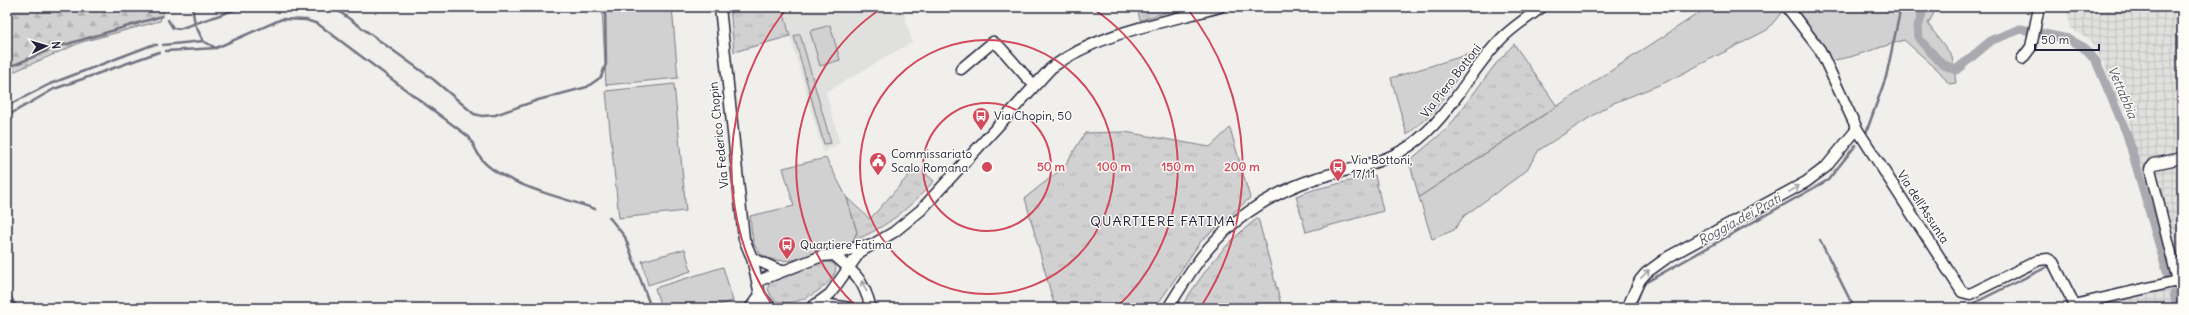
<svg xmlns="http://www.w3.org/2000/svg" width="2189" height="315" viewBox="0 0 2189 315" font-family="Delius,sans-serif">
<defs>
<pattern id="industrial-grid" width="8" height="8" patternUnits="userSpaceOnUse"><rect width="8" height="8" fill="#e0e0df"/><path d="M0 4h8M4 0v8" fill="none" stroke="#c0c0c0"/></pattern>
<pattern id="forest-firs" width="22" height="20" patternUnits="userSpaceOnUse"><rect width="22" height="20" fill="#d2d1d1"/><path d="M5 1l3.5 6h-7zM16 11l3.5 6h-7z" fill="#b4b3b4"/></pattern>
<pattern id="park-tufts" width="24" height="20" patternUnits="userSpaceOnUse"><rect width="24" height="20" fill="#d2d1d1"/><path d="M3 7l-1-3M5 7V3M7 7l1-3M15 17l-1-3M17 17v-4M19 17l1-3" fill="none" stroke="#b4b3b4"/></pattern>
</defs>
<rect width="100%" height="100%" fill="#f0efec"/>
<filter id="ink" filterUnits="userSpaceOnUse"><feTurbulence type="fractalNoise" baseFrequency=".025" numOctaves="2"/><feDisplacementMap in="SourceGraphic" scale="8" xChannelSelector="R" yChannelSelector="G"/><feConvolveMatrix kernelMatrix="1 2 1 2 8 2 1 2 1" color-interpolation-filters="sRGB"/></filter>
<g filter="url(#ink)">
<polygon fill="#e0e0df" points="782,7 902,7 912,42 826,92 840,143 823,152"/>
<g fill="url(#industrial-grid)">
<polygon points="2067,7 2182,7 2182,277 2172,280 2125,110 2117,99 2104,63 2089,40 2070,28"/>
<polygon points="2182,285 2182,308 2079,308"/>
</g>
<g fill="#d2d1d1" stroke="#7a7a86">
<polygon points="602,7 672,7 678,78 606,85"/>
<polygon points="1708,7 1779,7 1782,12 1767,30 1664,83 1611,104 1539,150 1526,171 1464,216 1454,230 1432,239 1419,197"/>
<polygon points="1813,7 1937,7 1928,24 1952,56 1956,83 1949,84 1939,71 1904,40 1850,57 1830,61 1824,46 1798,12"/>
<polygon points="830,25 840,60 820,66 810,31"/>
<polygon points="800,34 831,143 824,144 794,36"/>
<polygon points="1476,52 1433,112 1407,135 1391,78"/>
<polygon points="674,84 686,211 619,218 606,91"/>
<path d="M826,158L847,198L857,232L853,241C828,249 769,279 754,244C751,235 751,224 750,216L794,206L783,168Z"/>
<polygon points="685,249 691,271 648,285 642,261"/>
<polygon points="723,267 733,301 708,308 661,308 655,288"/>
</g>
<polygon fill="url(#forest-firs)" stroke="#7a7a86" points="7,7 165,7 160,21 82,42 13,72 7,46"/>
<g fill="url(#park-tufts)" stroke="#7a7a86">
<polygon points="730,7 782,7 790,36 734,52"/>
<polygon points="1137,7 1185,7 1140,20"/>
<polygon points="1514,44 1557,106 1419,197 1409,161 1448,128 1494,66"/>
<polygon points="1230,128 1250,198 1201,241 1155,308 1055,308 1025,198 1064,167 1085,133 1125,132 1210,147"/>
<path d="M917,166L934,181C908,209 889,226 853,241L857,232L847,198L870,219Z"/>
<polygon points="1375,175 1383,211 1306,232 1296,196 1316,189"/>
<path d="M1258,218L1282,308H1180C1206,270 1220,247 1258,218Z"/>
<path d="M820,262C864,258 805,315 775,300C769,294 766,288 770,281Z"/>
</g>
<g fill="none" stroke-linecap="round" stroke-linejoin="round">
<g stroke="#737381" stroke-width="2.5">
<polyline points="192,7 195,24 203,41"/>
<polyline points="333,7 434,80 474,114 482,116 495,115 538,100 587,87 601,77 606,64 605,8"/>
<polyline points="168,20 173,28 179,29 243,7"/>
<polyline points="163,45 203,41 216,48"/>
<path d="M166,51L216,48L282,19L306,20L318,24L469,137C475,146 478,158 487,165C511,186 564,198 595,209"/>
<polyline points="7,68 54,48 162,16"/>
<polyline points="7,106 50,84 152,45 157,45"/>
<polyline points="7,116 54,89 159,52"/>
<polyline points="1866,133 1886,77 1901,7"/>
<polyline points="609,217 625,237 651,308"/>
<polyline points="1820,240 1854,308"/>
<polyline points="7,291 17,308"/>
<polyline points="1972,304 2049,266"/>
<polyline points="1634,308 1643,284 1828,180 1856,145"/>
<polyline points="1964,308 1968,306"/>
</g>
<g stroke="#a9a9b0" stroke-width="9">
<polyline points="1924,7 1918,27 1919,39 1942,64 1956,70 1992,40 2021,29 2068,39 2083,47 2096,61 2127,134 2168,275"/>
<polyline points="2174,294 2178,308"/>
</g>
<defs>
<g id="minor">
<polyline points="720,7 744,239 752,258 760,295 771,308"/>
<polyline points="1787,7 1820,50 1857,129 1962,292 1970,294 2039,260 2048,259 2053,262 2076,308"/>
<polyline points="2022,59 2031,47 2039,7"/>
<polyline points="961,69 993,42 1000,47 1029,80"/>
<path d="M834,255C856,274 863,279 871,308"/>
<polyline points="752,258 781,271"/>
<polyline points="758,281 822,256 834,255 860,246 868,246"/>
<polyline points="2178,281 2150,169 2154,164 2182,158"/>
<polyline points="2074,305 2182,280"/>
<polyline points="750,308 760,295"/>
<path d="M811,308L830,294L860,252L894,232L921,210L1051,68C1099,32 1162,23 1220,7"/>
<polyline points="820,308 830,305 850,308"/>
<path d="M1168,308C1182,286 1196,261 1215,241C1242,212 1279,190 1317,178C1348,169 1384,164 1411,145C1450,117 1467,75 1499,41C1511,28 1527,18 1542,7"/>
<polyline points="1627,308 1640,280 1646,273 1668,257 1806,182 1826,167 1857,129"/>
</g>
</defs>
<use href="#minor" stroke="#22223b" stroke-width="13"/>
<use href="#minor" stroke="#fdfcf7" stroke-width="10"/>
</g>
<defs><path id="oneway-shaft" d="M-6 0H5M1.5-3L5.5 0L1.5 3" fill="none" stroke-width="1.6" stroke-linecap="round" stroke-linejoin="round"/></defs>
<g stroke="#9a9aa2">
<use href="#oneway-shaft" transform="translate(1794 189) rotate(-31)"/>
<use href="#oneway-shaft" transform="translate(1645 274) rotate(-45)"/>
<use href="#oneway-shaft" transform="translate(864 286) rotate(-116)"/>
</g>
</g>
<g fill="none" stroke="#d1495b" stroke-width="2">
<circle cx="987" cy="167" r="64"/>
<circle cx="987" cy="167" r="127"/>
<path d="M858 308A191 191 0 0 1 882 8M1092 8A191 191 0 0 1 1116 308"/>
<path d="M774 308A255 255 0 0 1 787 8M1187 8A255 255 0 0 1 1200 308"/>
</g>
<defs>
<symbol id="bus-pin" viewBox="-11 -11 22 30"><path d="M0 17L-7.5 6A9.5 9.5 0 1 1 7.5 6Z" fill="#d1495b" stroke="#fdfcf7"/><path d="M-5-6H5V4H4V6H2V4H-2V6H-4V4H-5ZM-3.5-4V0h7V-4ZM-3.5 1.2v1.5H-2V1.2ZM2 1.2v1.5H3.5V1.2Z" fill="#fff"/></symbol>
<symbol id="civic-pin" viewBox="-11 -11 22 30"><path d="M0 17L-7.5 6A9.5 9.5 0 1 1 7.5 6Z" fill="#d1495b" stroke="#fdfcf7"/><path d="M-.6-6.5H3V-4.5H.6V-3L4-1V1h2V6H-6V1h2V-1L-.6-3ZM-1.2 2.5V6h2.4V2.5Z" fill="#fff"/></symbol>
</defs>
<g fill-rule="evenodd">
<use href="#bus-pin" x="971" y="106" width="20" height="27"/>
<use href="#civic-pin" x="868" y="151" width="20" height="27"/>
<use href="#bus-pin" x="1328" y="157" width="20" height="27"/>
<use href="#bus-pin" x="777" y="235" width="20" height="27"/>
</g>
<g text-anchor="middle" stroke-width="3" stroke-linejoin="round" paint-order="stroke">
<g font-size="12" fill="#22223b" stroke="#fdfcf7">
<text transform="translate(1451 81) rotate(-52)" y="4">Via Piero Bottoni</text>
<text transform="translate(719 135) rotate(-96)" y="4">Via Federico Chopin</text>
<text transform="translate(1923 207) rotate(57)" y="4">Via dell'Assunta</text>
</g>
<g font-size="12" fill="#22223b" stroke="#fdfcf7" text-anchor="start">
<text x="994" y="120">Via Chopin, 50</text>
<text x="891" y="158">Commissariato<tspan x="891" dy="14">Scalo Romana</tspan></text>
<text x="1351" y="164">Via Bottoni,<tspan x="1351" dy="14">17/11</tspan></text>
<text x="800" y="249">Quartiere Fatima</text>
</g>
<g font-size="13" font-style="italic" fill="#58586a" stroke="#fdfcf7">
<text transform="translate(2123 92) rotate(67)" y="5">Vettabbia</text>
<text transform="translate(1739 219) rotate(-29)" y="5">Roggia dei Prati</text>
</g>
<g font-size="14" letter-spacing="1" fill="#22223b" stroke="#fdfcf7">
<text x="1163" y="226">QUARTIERE FATIMA</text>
</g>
</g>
<circle cx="987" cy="167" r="6" fill="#d1495b" stroke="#fdfcf7" stroke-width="2"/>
<g font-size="12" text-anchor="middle" font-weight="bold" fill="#d1495b" stroke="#fdfcf7" stroke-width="3" stroke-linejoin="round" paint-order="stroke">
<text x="1051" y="171">50 m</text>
<text x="1114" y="171">100 m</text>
<text x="1178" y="171">150 m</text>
<text x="1242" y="171">200 m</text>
</g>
<rect width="2189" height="315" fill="none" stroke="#fdfcf7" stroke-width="24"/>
<rect x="12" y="12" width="2165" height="291" fill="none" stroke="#22223b" stroke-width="1.5" filter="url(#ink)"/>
<g transform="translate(46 46) rotate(85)" stroke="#fdfcf7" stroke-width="3" paint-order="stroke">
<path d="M0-3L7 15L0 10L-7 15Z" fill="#22223b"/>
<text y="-6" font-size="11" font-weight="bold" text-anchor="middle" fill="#22223b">N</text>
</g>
<path d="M2035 44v6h64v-6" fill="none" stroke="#22223b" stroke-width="2"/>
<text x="2041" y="44" font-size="12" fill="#22223b" stroke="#fdfcf7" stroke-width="3" paint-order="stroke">50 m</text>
</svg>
